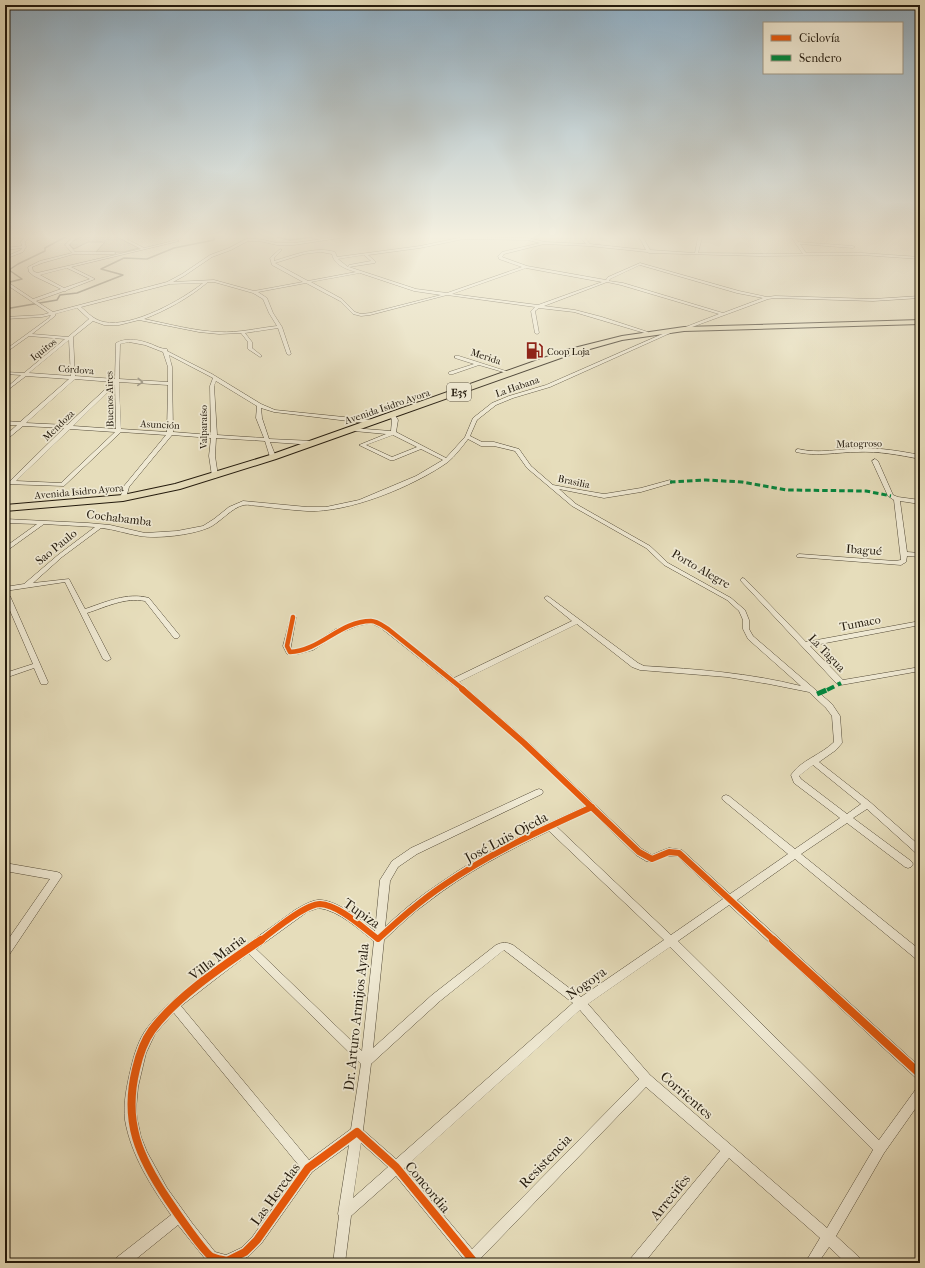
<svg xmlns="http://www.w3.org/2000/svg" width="925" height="1268" viewBox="0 0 925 1268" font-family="'IM FELL French Canon',serif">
<rect width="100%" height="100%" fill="#e6ddbb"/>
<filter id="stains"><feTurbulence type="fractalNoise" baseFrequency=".005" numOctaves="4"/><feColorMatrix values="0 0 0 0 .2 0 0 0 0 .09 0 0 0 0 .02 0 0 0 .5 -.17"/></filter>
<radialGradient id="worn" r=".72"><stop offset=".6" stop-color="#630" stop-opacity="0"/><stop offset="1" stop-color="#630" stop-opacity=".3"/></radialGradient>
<polygon fill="#c5bc9d" stroke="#746b55" points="81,237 117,237 139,248 124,252 96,252 105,242 88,242 74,249 70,245 71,242"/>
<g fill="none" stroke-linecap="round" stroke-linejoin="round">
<g stroke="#706752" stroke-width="1.5">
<polyline points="277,237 290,240 312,237"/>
<polyline points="10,282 22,279 9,270 18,264 45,251 45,248 65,237"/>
<polyline points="5,309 57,300 60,295 77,293 123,275 101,269 124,258 147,259 174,248 214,240 214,237"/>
</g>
<defs>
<g id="street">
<polygon points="5,237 17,237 5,239"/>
<polygon points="25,237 29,237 25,242 26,247 23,252 5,259 5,257 21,250 22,248 5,250 5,248 22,246 21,242"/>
<path d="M73,237H77L69,245L75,252H114L116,253L114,254H74L42,263L32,267L33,271L37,273L141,249L118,237H123L144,248L177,240L179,241L71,267L95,279L67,290L66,291H64L36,301L53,312L167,282L182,274L210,255L229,248L246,239H259L277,243H294L336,237H346L294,245H277L259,241H248L231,250L212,257L184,276L173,282L214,280L254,291L303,282L272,265L270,258L280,249L282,250L274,258V261C294,255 315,246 335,252L337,257L420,246L463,237L528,238L545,242L586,244L580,237H584L590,244L646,250L639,237H643L650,250L695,253L698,237H702L698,253L803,254L791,237H795L798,242L853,246L855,247L853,248L800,244L806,253H862L920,257V259L862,255L759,256L649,253L647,252L589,246L544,244L504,254L502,257L527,266L606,280L608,277L640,263L739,291L767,297L775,296L873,299L920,296V298L873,301L775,298L768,299L684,330L682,329L683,328L719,314L621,285L607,282L544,306L575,310L602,317L648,332V334L574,312L539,308L535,311L539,333L537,334L535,333L531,311L535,307L447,295L370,315L361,316L353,314L340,301L306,283L258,292L267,298L273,313L282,327L291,354L289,355L287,354L278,328L245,333L252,342V348L262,356L260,357L248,349V342L241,333L219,334L199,332L139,320L119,325H104L93,321L73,337L75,376L115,379L116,343C127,337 140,340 151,344C156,346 161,349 167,349V351L212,374L261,404L275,410L373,420L376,422L373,424L274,412L261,408L262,418L269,439L314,441L317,443L314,445L270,442L276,457L273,459L270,457L265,441L216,438L215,456L218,476L215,478L212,476L209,456L211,438L172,435L129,487L126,498L123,500L120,498L124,486L166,435L121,432L64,486L5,484V480L10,481L64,428L23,426L5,441V436L17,425H5V421L20,422L69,379L26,376L5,392V389L21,375L5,374V372L24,373L65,339L29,336L5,353V350L49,318L51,315L42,317L5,319V317L42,315L49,313L7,285L5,282V278L9,283L33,299L61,289L34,276L29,272L28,267L40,261L72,253L65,245ZM464,239L528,240L540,243L502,252L498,256L499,259L522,267L447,293L416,289L349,267L375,263V261L368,255L420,248ZM321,252L332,254C334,265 346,269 356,272L308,281L275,263L304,254ZM364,255L371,261L349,265L348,267L338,259ZM640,265L737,293L763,298L723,313L623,283L609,281L610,279ZM67,268L90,279L64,288L40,275ZM526,268L602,282L538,305L452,294ZM360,273L414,291L441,295L370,313L361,314L355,312L342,299L311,282ZM208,282H214L253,293L263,299L269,313L277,326C258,328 239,333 219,332C194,331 169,324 144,319C167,310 189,298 208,282ZM203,283C182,300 132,328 104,322C94,320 88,313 81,307L170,284ZM77,308L89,319L68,337L32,334L55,316V314ZM69,340L71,376L29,373ZM129,342L145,345L163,352L168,367V382L119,379L120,344ZM169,355L213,378L210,386L211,435L173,432L172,367ZM75,379L113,382L67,425L26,423ZM216,381L257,406L256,418L264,438L217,435L214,386ZM119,382L168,385L167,432L121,429ZM115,385L116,429L73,426ZM70,429L115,432L61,483L16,481Z"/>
<path d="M674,329L677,330L550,387L513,398L496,405L477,420L470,436L482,442H494L519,449L531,466L553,485L569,488L604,494L641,488L670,480L672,481V483L641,492L604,498L559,489L576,504L650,546L668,563L731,598L745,610L749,620V629L753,636L832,704L840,716L842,743L836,750L819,762L870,802L920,846V855L917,854L867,809L853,818L911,861L913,864L911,867L908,868L905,867L847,823L801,854L920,950V960L916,959L795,859L737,900L920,1067V1079L916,1078L729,905L678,941L879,1140L916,1089L920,1087V1102L884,1153L836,1236L860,1258L861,1263H846L829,1247L818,1263H805L820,1238L729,1158L644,1263H630L631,1258L720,1151L646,1087L480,1259L481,1263H461L463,1258L396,1176L351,1216L345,1263H333L339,1216L338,1214L349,1145L312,1172L261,1244L249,1256L236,1263H210L207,1261L178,1225L131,1263H115L116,1258L171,1215C151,1186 131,1155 125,1120C123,1103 127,1085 131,1068C134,1055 139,1038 148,1027C163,1007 182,992 201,978C232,954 264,933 295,910C302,906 310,901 318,900C336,899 361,920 375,931L380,880L392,861L411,848L536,790L539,789L542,790L543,792L542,794L417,854L398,867L390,881L385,927C402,911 420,896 440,883C485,851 536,829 586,806L522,745L463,693L381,628L371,623L357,626L340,633L313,650L298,654H287L283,646L291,616H295L296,617L291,646L292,650L308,647L336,629L363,621L371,619L377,620L390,628L454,678L572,621L545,599L544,598L547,596L549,597L638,663L644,666C697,669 749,673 801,686L748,639L743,629V620L739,611L727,600L664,565L646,548L572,506L527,468L515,451L494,446H481L468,439C462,447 455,456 448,462C414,486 349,513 307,511C291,510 275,508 259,506C254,506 248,504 244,505C232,507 220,523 208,528C191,535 158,539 140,536C127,534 114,529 101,528L62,557L33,583L69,579L85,609C106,602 127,592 149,598L180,636L178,638H174L145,601C125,597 106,607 87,613L111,659L107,661L103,659L65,582L5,591V587L24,584L58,555L95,527L44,524L5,552V547L37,524L5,523V519L88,523L110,525L145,533L177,531L203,526L214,519L229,507L243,501L307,507H326L359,500L416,476L443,460L421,449L394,460H390L359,445L386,434L354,431L352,430V428L391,431L392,420L390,416L395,415L398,420L396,432L446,458L465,437L473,418L492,403L509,396L546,385ZM393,435L417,447L392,457L366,445ZM577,624L632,667L640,670L727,677L769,684L809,692L826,708L832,716L834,742C821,755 801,760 791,775L794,783L840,818L795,849L729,796L726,795L723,796L722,798L723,800L788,854L730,894L682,850L669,848L661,851L652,855L642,849L527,741L459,682ZM813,765L861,804L847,814L801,779L799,776ZM591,811L636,855L646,861L652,862L666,856H677L723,899L671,935L557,827ZM549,831L664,940L581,997L513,945C506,942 503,942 496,945L432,995L373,1048L384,940C398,927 412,913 428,902C465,873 507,851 549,831ZM319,908C340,911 358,929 374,941L362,1051L256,949L307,912ZM670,947L873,1150L827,1228L650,1075L588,1004ZM504,950L573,1003L396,1159L363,1130L371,1064L440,1001ZM249,954L361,1064L351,1129L309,1160L181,1006L217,978ZM580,1010L639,1079L472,1249L404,1168ZM174,1013L301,1168L253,1236L241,1248L226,1255L215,1252L192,1223L167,1188L147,1152L141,1137L137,1119L136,1109L138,1087L146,1053L155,1034ZM361,1143L388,1167L353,1198Z"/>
<polygon points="455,356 459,356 512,373 510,374 479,365 453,374 449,374 449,372 474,364 455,358"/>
<path d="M798,449C819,454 840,449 861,448C881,448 900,451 920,455V459C899,455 879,451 858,452C837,452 817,457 796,452V450Z"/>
<polygon points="875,459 878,461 893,495 898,497 920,500 920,504 900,501 907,552 920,553 920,557 907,556 906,562 901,565 797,557 796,556 797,555 799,554 895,561 901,560 894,500 888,496 872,461"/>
<polygon points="743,578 745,579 806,642 920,621 920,625 810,646 843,680 920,667 920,671 841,685 838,685 741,581 740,580 741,579"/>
<polygon points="7,594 10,596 48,682 47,684 41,684 34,668 5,678 5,673 33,664 5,599 5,595"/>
<polygon points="5,863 57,872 60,873 62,876 9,955 5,956 5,944 50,879 5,871"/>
</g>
<polygon id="primary" points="920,320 920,324 684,331 622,340 572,354 276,459 180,489 123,501 5,511 5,505 123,495 175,484 270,455 566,350 622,336 684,327"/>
</defs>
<use href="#street" stroke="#544b38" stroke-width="1"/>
<use href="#primary" stroke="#231a0d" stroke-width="2"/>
<use href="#street" fill="#efe9d3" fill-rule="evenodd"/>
<use href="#primary" fill="#e6ddbb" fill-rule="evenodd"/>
<polyline stroke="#00873e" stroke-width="3" stroke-dasharray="5.5 3" stroke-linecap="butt" points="670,482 706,480 742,482 787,490 866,491 891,496"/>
<polyline stroke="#00873e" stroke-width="4" stroke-dasharray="8 4" stroke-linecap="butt" points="827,690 841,683"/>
<polyline stroke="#00873e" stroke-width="5" stroke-dasharray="10 5" stroke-linecap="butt" points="817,694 829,689"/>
<defs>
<path id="cycleway-far2" d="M293,617L287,646L290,652C320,651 340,621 371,621C377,621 383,626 388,629L464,690"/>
<g id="cycleway-far1">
<polyline points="462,689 524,743 639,852 652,859 669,852 679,853 775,941"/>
<path d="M260,941C273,931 305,904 320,904C339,905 363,928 378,939C399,920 420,901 444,885C490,853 541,830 592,807"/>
</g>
<g id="cycleway">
<path d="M261,940C226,964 178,995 152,1030C144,1041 139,1056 136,1069C123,1122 139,1157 168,1200C174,1209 205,1254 212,1257C217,1259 222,1260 227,1261L245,1252L257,1240L308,1168L357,1132L396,1167L475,1263"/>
<polyline points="773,940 920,1074"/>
</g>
</defs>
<use href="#cycleway-far2" stroke="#efe9d3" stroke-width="7"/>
<use href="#cycleway-far1" stroke="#efe9d3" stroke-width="8"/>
<use href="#cycleway" stroke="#efe9d3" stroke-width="10"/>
<use href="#cycleway-far2" stroke="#e8590c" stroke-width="4.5"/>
<use href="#cycleway-far1" stroke="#e8590c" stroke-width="6"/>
<use href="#cycleway" stroke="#e8590c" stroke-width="8"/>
</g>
<defs><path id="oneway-chevron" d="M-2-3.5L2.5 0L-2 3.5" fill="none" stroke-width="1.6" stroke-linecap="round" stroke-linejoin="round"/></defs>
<use stroke="#938c7a" href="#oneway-chevron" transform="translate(140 382) rotate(4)"/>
<linearGradient id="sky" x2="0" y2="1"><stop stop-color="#8daabe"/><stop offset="0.57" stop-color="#f4f0e0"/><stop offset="1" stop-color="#f4f0e0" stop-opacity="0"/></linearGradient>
<rect width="925" height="415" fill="url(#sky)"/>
<defs>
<symbol id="fuel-bare" viewBox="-9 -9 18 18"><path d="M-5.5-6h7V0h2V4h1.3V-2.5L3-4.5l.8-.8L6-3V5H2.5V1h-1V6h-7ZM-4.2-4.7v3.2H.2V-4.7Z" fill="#8f2418" stroke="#efe9d3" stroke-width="2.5" paint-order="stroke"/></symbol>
</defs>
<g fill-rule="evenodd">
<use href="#fuel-bare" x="522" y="338" width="25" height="25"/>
</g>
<g text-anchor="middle" stroke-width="3.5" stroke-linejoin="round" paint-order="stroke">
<g font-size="10" fill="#231a0d" stroke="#efe9d3">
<text transform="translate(43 349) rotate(-38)" y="4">Iquitos</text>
<text transform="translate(486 356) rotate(18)" y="4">Merida</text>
<text transform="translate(76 369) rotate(4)" y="4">Córdova</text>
<text transform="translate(517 386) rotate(-19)" y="4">La Habana</text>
<text transform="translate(109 399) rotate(-91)" y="4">Buenos Aires</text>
<text transform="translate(387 406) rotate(-19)" y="4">Avenida Isidro Ayora</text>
<text transform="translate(160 424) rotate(3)" y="4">Asunción</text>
<text transform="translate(58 425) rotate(-44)" y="4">Mendoza</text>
<text transform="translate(203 427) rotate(-90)" y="4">Valparaíso</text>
<text transform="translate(859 443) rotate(-1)" y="4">Matogroso</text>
<text transform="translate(574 481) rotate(12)" y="4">Brasilia</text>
<text transform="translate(79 491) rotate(-5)" y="4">Avenida Isidro Ayora</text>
</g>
<g font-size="10" fill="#231a0d" stroke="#efe9d3" text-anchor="start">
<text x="547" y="355">Coop Loja</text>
</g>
<rect fill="#efe9d3" stroke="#605848" stroke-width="1" x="447" y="383" width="24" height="18" rx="3"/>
<g font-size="11" font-weight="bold" fill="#231a0d">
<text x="459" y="396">E35</text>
</g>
<g font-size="12" fill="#231a0d" stroke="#efe9d3">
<text transform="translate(119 518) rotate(7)" y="4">Cochabamba</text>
<text transform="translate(56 547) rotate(-39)" y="4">Sao Paulo</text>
<text transform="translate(864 550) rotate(4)" y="4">Ibagué</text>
<text transform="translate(701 569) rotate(30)" y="4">Porto Alegre</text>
<text transform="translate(860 623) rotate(-11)" y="4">Tumaco</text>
<text transform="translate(827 653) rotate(46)" y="4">La Tagua</text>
</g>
<g font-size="14" fill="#231a0d" stroke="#efe9d3">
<text transform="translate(506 837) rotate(-28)" y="5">José Luis Ojeda</text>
<text transform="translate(362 913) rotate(35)" y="5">Tupiza</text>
<text transform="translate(217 957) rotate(-37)" y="5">Villa Maria</text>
<text transform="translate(586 983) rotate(-36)" y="5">Nogoya</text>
<text transform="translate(356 1017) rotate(-84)" y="5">Dr. Arturo Armijos Ayala</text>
<text transform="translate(687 1095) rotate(41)" y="5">Corrientes</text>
<text transform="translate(545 1161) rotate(-46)" y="5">Resistencia</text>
<text transform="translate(428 1187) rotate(50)" y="5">Concordia</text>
<text transform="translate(275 1194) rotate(-54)" y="5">Las Heredas</text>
<text transform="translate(670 1197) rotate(-51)" y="5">Arrecifes</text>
</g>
</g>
<rect width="925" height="1268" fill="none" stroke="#e6ddbb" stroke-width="20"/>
<rect x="6" y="6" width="913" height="1256" fill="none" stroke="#231a0d" stroke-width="2"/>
<rect x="10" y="10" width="905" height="1248" fill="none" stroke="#231a0d"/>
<rect x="763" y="22" width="140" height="52" fill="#efe9d3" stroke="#9d9684"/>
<rect x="771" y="35" width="20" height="6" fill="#e8590c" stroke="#9d9684"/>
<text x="799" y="42" font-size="12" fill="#231a0d">Ciclovía</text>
<rect x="771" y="55" width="20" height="6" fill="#00873e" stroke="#9d9684"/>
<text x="799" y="62" font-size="12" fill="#231a0d">Sendero</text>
<rect width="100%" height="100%" filter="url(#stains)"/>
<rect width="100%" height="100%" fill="url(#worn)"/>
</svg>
